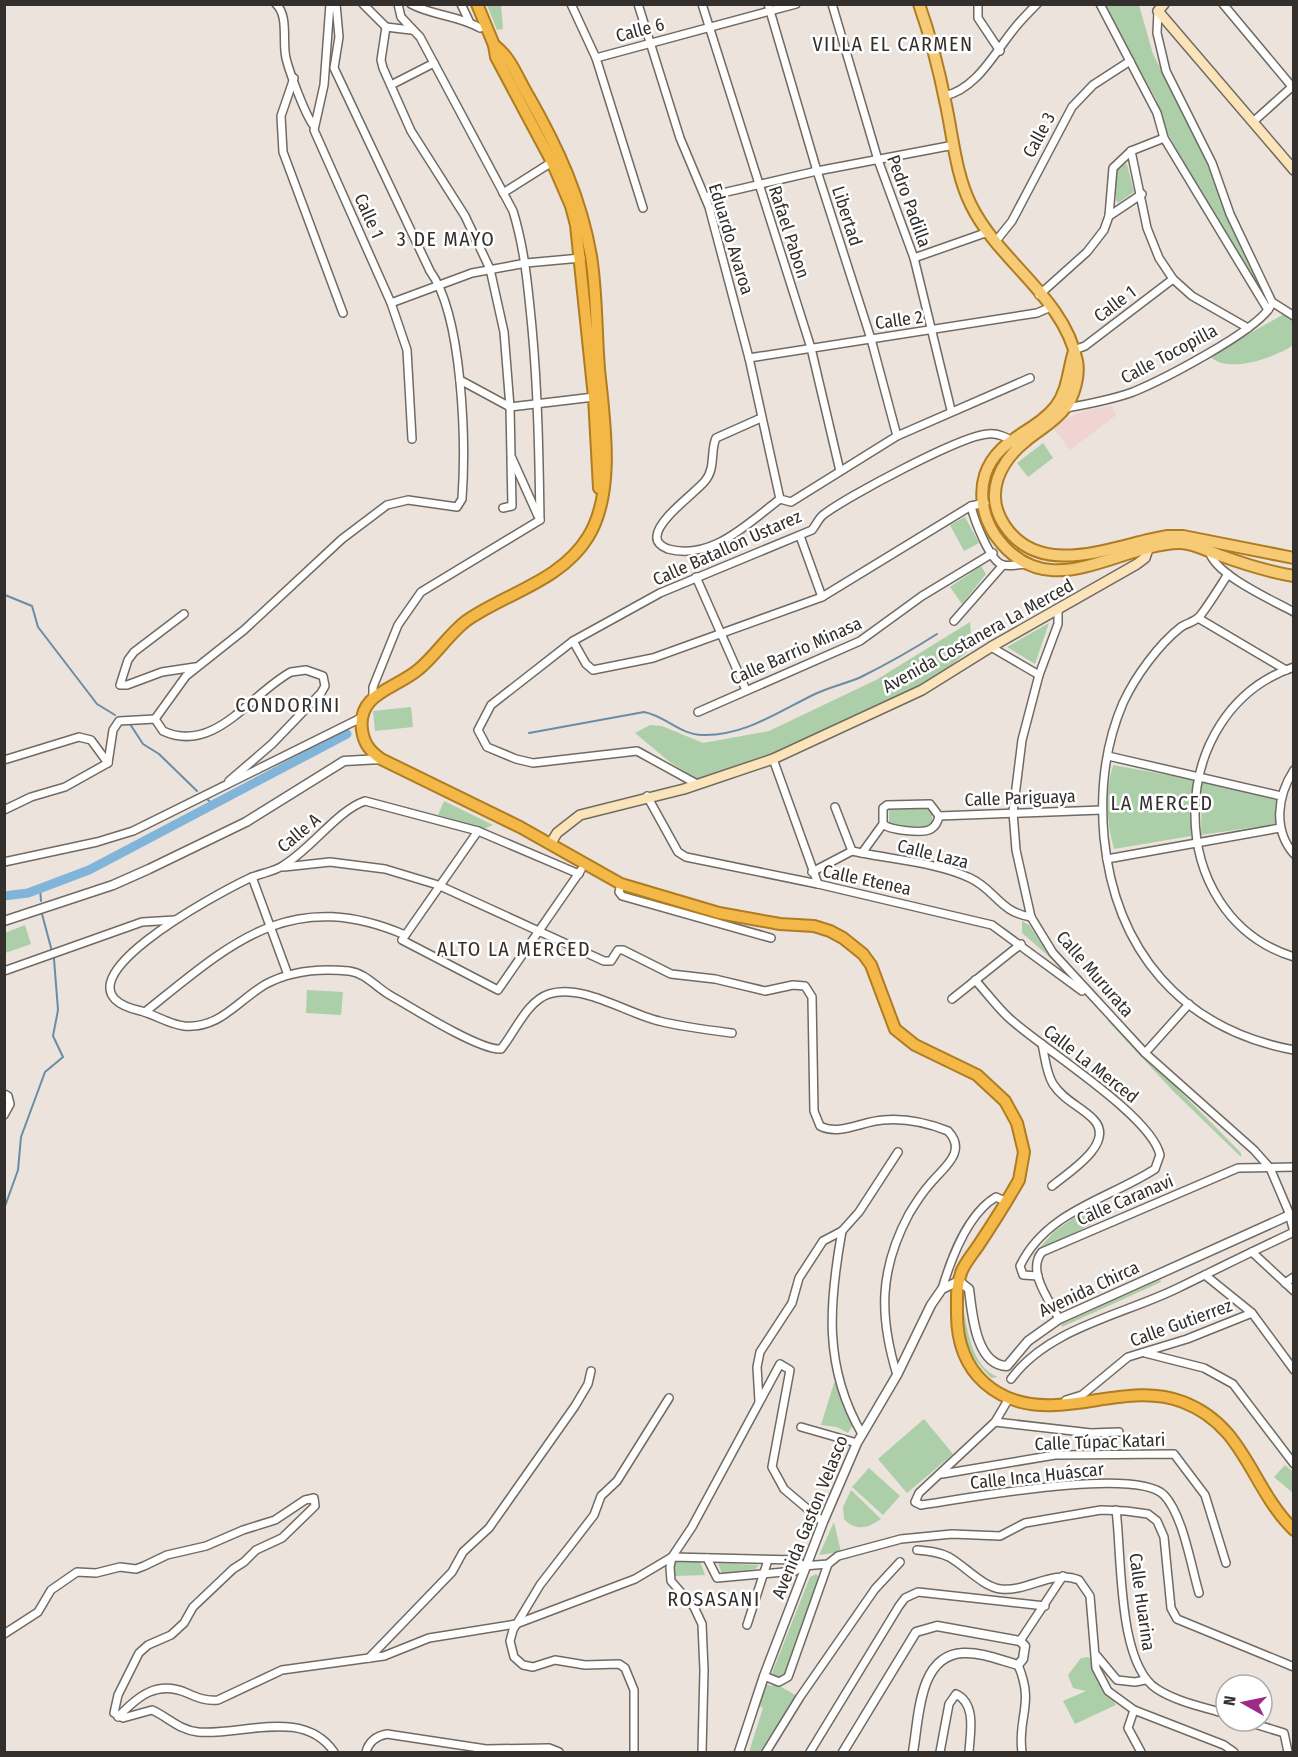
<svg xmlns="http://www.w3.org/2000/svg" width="1298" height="1757" viewBox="0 0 1298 1757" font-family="'Fira Sans Condensed',sans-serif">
<rect width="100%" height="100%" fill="#ebe3dc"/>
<polygon fill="#efd4d2" points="1112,406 1116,415 1070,450 1053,428 1062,420 1087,410"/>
<g fill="#accea9">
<polygon points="487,5 501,5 503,29 497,30"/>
<polygon points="1103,5 1139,5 1153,54 1205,158 1223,207 1258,276 1264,295 1196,187 1165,128 1156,99"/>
<polygon points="1127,164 1134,192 1118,203 1116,200 1116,171 1122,165"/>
<path d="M1284,314L1293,321V345C1277,357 1226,375 1210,356Z"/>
<polygon points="1043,443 1053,458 1028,477 1017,463"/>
<polygon points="965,517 979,543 964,551 950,525"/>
<polygon points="981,566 986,574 962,604 950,587"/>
<polygon points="970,622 972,648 937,677 894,698 776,753 697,779 671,763 635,733 650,725 662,726 703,743 769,731 876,680"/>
<polygon points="1049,623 1035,664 1007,647"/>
<polygon points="411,707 413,727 375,731 373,711"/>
<path d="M1113,765L1195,780L1191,836L1114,849C1106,821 1105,792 1113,765Z"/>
<polygon points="1202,782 1276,799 1275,824 1201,835"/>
<polygon points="444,801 493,825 484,829 438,815"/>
<polygon points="892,807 927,807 932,810 932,823 928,826 892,826 889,823 889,810"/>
<polygon points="1022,921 1029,925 1048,953 1067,972 1022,933"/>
<polygon points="25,925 31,944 5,953 5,933"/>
<polygon points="307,990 343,992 341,1015 306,1013"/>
<polygon points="1109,1019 1241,1153 1241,1157 1174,1092 1108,1021"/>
<polygon points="1088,1208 1093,1223 1032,1256 1055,1231"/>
<polygon points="1160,1280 1161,1282 1062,1327 1061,1324"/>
<path d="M962,1304C968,1328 970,1366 998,1377L991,1378C964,1349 964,1342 962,1304Z"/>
<polygon points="834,1383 838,1383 852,1426 848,1433 837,1427 821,1425"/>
<polygon points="924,1419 953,1454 907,1493 878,1459"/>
<polygon points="1285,1465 1293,1472 1293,1493 1274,1477"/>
<polygon points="869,1468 900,1496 883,1515 852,1487"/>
<path d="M851,1490L881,1519C868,1528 856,1532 844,1519L843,1507Z"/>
<polygon points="834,1522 841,1552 819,1555"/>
<polygon points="700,1561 705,1575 674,1576 675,1562"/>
<polygon points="718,1563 759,1565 755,1569 722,1574"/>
<polygon points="816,1574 820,1578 820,1584 783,1678 776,1679 772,1673 810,1577"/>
<polygon points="1088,1657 1092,1660 1098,1684 1102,1682 1116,1705 1075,1724 1063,1701 1086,1691 1073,1688 1068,1675 1081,1658"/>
<polygon points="766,1684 771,1686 776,1684 797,1696 760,1752 749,1752 763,1708 758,1705"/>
</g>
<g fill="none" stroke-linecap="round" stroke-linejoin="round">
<g stroke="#698da5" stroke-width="2">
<polyline points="5,595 32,606 38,627 97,704 115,715"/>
<polyline points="130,724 143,744 159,754 197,791"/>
<path d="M529,733L644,712C666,716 680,735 703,735C744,736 778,712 813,695C829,687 845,684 861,677C887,664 912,650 937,634"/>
<polyline points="208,800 215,805"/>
<polyline points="40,889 41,901"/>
<polyline points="4,1209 18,1170 21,1137 45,1072 63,1057 53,1036 58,1010 54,959 42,914"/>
</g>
<polyline stroke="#80b5d9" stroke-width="9" points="4,896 28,893 89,870 347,734"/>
<defs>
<g id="minor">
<path d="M276,4C289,16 282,42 286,58C289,71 306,117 314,126"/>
<polyline points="330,4 324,85 314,130 391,303 407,350 412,439"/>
<polyline points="363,4 386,27 411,30"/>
<path d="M398,4L401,17L420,37L513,211C525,250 528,288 532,328C538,392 539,456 540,520"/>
<path d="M411,4C433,16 458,15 480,28L486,26"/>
<polyline points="461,4 470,23"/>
<polyline points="571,4 596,58 643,208"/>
<polyline points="638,4 680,138 709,207 749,358 780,499 791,502 897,436 1030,378"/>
<polyline points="702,4 811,348 840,471"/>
<polyline points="768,4 817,171 871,339 897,436"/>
<polyline points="832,4 878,160 914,258 951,410"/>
<polyline points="978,4 978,18 1000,51"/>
<polyline points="1100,4 1157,113 1164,138 1268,310"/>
<polyline points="1223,4 1294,89"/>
<polyline points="1158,11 1157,33 1166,71 1212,163 1230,214 1272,302 1294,316"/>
<polyline points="386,27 381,60 383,68 411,131 465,216 490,269 504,332 510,407 511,456 538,516"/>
<polyline points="596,58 796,4"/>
<polyline points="294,78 281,116 283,152 343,313"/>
<polyline points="391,85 434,63"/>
<path d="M944,96C976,90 995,52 1014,29C1021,20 1029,12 1037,4"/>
<polyline points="1253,122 1294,85"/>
<polyline points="1131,151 1147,228 1159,258 1173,279 1192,296 1248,328"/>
<polyline points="503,193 552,162"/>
<polyline points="705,197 817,171 954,145"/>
<polyline points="1109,216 1113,168 1131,151 1164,138"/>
<polyline points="996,241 1012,221 1072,107 1093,85 1130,61"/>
<polyline points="914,258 988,232"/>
<polyline points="1039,295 1087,252 1104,230 1109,216 1142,194"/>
<polyline points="391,303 472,273 526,263 581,258"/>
<polyline points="1074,350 1085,346 1173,279"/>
<polyline points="749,358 1037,313 1051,307"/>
<polyline points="460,380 510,407 594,397"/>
<path d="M1066,408C1089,404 1111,400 1133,392C1162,380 1255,332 1270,307"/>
<path d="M761,418L716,438C710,451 716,468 705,481C694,494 658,519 657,536C656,543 663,547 668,549C712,561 748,523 780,499"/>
<path d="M971,506C974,519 990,562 1003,565C1010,567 1020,564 1028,564"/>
<polyline points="503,508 512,506 511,459"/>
<polyline points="800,536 822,597"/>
<path d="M1209,551C1215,575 1272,600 1294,612"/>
<path d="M1228,574C1219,588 1210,603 1200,616C1195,622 1187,623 1181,627C1158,645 1135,677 1123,703C1105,745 1100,792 1104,837C1115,950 1181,1029 1294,1050"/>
<polyline points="696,577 746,690"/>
<polyline points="1058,611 1058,624 1039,675 1022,740 1013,812 1016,850 1031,917 1053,953 1145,1053 1254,1150 1270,1168 1290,1215 1293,1214"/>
<polyline points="184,614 134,652 128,660 120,685 127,685 162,672 195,667"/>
<polyline points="1198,618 1286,670"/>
<polyline points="954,621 1003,565"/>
<polyline points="573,641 586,664 593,670 653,658 822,597 971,506 985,503"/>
<polyline points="991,647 1039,675"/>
<path d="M1294,667C1163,711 1161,916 1294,957"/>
<polyline points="373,696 373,687 398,625 421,592 540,520"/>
<polyline points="698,712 860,641 922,596 993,553"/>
<polyline points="1108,756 1281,796"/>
<polyline points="773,759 818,884"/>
<polyline points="4,760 79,737 91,740 108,763"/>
<path d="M1294,770C1277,796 1273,830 1294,854"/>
<path d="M229,781L272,744L321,693L325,686L323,676L306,670L291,672C251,693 215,755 163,731L155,719L186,676L244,630L342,539L387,505L408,500L457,507L462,499C466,443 463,316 430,271L334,68L339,37L336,4"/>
<path d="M697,784L637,751L533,763L516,759L487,747L478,730L491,705L573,641L660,593L812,530C816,525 819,518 823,515C846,497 962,435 988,434C997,433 1008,437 1013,443"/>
<polyline points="647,796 678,852 686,857 818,884 992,925 1082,991"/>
<polyline points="835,807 852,851"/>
<polyline points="4,810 31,797 65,787 108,763 113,730 119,721 155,719"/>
<polyline points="939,816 1102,810"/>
<polyline points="478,831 402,940 498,990 581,870"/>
<path d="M862,853L883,824V808L887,805L930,804L939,816C938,821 936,826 931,829C923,834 889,830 883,824"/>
<polyline points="1107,859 1280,828"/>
<polyline points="4,862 97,842 133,831 361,718"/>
<path d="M284,867L330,862L385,869L438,885L604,961H611L618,950H623L671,974L715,979L765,991L793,985L805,986L812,997L814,1111L820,1126C839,1136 863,1121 883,1120C905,1118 928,1123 948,1131C968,1152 943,1168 930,1184C922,1193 915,1204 909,1214C879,1270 879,1316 897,1375"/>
<path d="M812,872L852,851L862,853C897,860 938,863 970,878C996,890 999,912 1031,917"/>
<path d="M579,874L478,831L365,801C338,810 312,848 284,865C274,872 261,873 250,878C222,891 38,988 141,1011C156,1015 168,1024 184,1026C220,1029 237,1001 266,984C292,970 320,968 349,971C365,973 375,986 388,994C409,1006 480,1051 501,1049C515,1032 527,1001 549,994C582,983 628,1014 659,1021C683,1027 708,1030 732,1033"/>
<polyline points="252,877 288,975"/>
<polyline points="621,884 619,892 622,896 771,938"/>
<polyline points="4,971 142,922 175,920"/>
<path d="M975,980C987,993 997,1007 1009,1018C1043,1049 1151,1115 1160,1155L1155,1169C1109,1199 1046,1211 1020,1266L1023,1275L1038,1276"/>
<polyline points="952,999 1021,944"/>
<path d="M145,1012C231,943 290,886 405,935"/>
<path d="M1042,1044C1045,1057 1046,1073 1053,1084C1064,1101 1082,1107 1094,1120C1116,1144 1066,1174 1052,1186"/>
<polyline points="1145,1053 1189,1004"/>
<polyline points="4,1094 8,1096 10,1104 4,1115"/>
<path d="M842,1231C829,1303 823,1367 862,1434"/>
<polyline points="1252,1252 1294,1291"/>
<polyline points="1205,1275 1252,1313 1294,1370"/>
<polyline points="1285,1283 1294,1277"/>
<path d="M942,1289C951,1259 967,1214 996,1197L1007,1202"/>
<path d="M1059,1319C1050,1301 1026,1271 1042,1252L1238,1168L1294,1167"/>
<polyline points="1145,1353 1204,1368 1233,1384 1294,1464"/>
<path d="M1011,1379C1048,1328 1123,1315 1178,1288C1217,1269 1255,1250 1294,1232"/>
<path d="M1008,1400L995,1422L919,1493L915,1502L921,1505C964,1499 1135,1466 1164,1495C1183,1515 1191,1566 1199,1593"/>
<polyline points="759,1401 757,1367 760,1352 792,1303 799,1278 823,1241 842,1231 859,1212 898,1152"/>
<polyline points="1067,1402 1066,1400 1082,1395 1128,1357 1187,1339 1252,1313"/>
<polyline points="995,1422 1091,1433 1119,1432"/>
<polyline points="801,1427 857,1443"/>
<polyline points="942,1474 1055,1455 1174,1454 1205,1495 1226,1563"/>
<path d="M1116,1510C1122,1554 1117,1664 1157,1689C1177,1702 1204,1707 1226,1714"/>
<path d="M917,1550C929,1551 939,1552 949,1557C965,1566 983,1587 1001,1589C1028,1592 1052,1569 1079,1580L1090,1596L1096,1668L1108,1691L1134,1710L1224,1745L1234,1752"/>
<polyline points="707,1558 717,1578 795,1571 803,1566 828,1564 838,1556 901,1539 952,1534 1000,1536 1025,1523 1101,1510 1126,1511 1148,1514 1157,1521 1164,1537 1171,1608 1177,1619 1294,1667"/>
<polyline points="747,1625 768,1560"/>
<path d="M4,1634L38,1612L51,1590L77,1572L96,1573L120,1567L136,1569L144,1566L167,1555L206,1546L243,1530L275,1520L305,1500L314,1498L315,1506L282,1538L256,1550L244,1562L233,1569L193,1607L184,1623L171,1635L148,1645L139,1653L118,1695L114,1713L123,1718L152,1710C168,1717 179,1730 198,1732C242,1736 303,1707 334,1752"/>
<polyline points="1020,1641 1063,1576"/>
<polyline points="1097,1656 1117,1680 1135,1682 1145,1680"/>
<polyline points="369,1658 452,1572 463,1552 489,1528 575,1406 588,1384 591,1371"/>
<path d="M1018,1665C1035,1704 1017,1718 1022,1752"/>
<polyline points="764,1676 779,1682 788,1677 828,1564"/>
<polyline points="1134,1710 1128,1728 1141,1752"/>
<path d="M118,1717C138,1696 157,1680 187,1693C198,1698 206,1701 218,1700L282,1670L384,1656L429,1638L516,1624L635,1579L672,1557L796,1560L803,1566"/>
<polyline points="1245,1721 1284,1733 1288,1752"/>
<path d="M366,1752C369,1741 376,1736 387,1734L486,1749L549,1748L559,1752"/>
<polyline points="634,1752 634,1690 625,1668 619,1664 585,1665 555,1660 533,1667 523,1665 514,1657 510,1641 513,1630 540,1585 594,1515 601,1496 617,1481 669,1398"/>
<polyline points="702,1752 704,1670 702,1624 694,1607 671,1581 670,1567 672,1557 692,1527 780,1364 790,1370 772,1467 784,1489 823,1522"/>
<polyline points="766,1752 800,1697 875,1589 900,1562"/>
<polyline points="810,1752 899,1606 905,1598 918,1592 1045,1606"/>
<path d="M940,1752L949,1704L956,1694C977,1704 970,1734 969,1752"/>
</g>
<g id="tertiary">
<polyline points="4,921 113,885 149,869 246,822 344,761 381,759"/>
<path d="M739,1752L764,1676L823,1522L857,1443L897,1375L931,1305L942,1289L959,1281L969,1289C972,1311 975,1365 1007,1366L1028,1341L1059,1319L1290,1215L1294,1230"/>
<path d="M843,1752L916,1632L937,1626L1020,1641L1025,1646L1023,1659L1018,1665C1000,1660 981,1652 963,1653C918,1655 919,1719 913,1752"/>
</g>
<g id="secondary">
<polyline points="1164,4 1158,11 1294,170"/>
<polyline points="551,843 557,833 580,815 684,789 773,759 922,690 991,647 1137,564 1145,558 1148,549"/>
</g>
<g id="primary">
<path d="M919,4C931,38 939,70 946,105C953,138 956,175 971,205C999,262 1064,297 1077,361C1080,375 1074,397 1065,408C1056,421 1039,430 1027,440C1000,461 983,494 1005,526C1042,581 1116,544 1168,536H1183L1294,558"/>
<path d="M1074,351C1068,370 1068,390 1056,406C1035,433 997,438 985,475C979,495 983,517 995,535C1047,609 1116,544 1180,543C1193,543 1207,551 1219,555C1244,564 1268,572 1294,576"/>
</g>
<g id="trunk">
<polyline points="477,4 494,45 496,57 552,162 571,206 576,225 594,397 599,488"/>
<path d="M494,45C511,57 518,79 529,97C558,148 581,198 591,256C597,294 596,331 599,369C604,419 616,492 588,537C561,581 506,593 466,621C448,635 436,655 419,669C396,689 357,693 362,730C364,744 370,751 381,759L520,827L621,884L719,913L780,924L814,926L830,931L843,938L863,954L871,965L895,1029L915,1045L977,1075L1005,1101L1017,1123L1024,1152L1019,1180C1006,1203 992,1225 978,1246C972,1255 964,1264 961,1273C956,1287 957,1300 957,1314C957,1374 998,1408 1056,1405C1098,1403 1142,1386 1183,1402C1246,1426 1250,1487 1294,1530"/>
</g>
</defs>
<use href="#minor" stroke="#716a63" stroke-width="10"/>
<use href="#tertiary" stroke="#716a63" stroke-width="11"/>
<use href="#secondary" stroke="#716a63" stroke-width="12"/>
<use href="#primary" stroke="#af7c21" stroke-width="14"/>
<use href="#trunk" stroke="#af7c21" stroke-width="14"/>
<use href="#minor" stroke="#fff" stroke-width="7"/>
<use href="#tertiary" stroke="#fff" stroke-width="8"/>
<use href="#secondary" stroke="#fbe4ba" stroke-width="9"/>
<use href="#primary" stroke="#f7ca76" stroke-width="10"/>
<use href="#trunk" stroke="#f4b848" stroke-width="10"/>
</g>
<g text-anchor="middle" stroke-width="5" stroke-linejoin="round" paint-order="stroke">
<g font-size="18" fill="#322f2d" stroke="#fff">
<text transform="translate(640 30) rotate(-15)" y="6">Calle 6</text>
<text transform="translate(1039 135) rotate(-62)" y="6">Calle 3</text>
<text transform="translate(909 201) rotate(70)" y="6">Pedro Padilla</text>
<text transform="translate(369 216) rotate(66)" y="6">Calle 1</text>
<text transform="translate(847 216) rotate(72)" y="6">Libertad</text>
<text transform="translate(789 232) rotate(72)" y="6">Rafael Pabon</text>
<text transform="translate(731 239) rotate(73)" y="6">Eduardo Avaroa</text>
<text transform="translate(1115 304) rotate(-37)" y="6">Calle 1</text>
<text transform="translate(899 320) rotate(-8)" y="6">Calle 2</text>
<text transform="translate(1169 354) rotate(-28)" y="6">Calle Tocopilla</text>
<text transform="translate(727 548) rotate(-24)" y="6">Calle Batallon Ustarez</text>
<text transform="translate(978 636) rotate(-29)" y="6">Avenida Costanera La Merced</text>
<text transform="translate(796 651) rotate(-24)" y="6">Calle Barrio Minasa</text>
<text transform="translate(1020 798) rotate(-2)" y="6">Calle Pariguaya</text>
<text transform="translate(299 833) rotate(-40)" y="6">Calle A</text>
<text transform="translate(933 854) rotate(14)" y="6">Calle Laza</text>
<text transform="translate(867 880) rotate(12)" y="6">Calle Etenea</text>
<text transform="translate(1095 974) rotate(49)" y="6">Calle Mururata</text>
<text transform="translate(1091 1064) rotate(38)" y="6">Calle La Merced</text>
<text transform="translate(1125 1200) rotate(-23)" y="6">Calle Caranavi</text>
<text transform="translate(1089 1289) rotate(-25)" y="6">Avenida Chirca</text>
<text transform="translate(1181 1323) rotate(-20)" y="6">Calle Gutierrez</text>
<text transform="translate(1100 1442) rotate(-2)" y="6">Calle Túpac Katari</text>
<text transform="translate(1037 1476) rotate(-6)" y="6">Calle Inca Huáscar</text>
<text transform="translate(810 1517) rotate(-68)" y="6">Avenida Gaston Velasco</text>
<text transform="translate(1142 1602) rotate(82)" y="6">Calle Huarina</text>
</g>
<g font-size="20" letter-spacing="1.5" fill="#322f2d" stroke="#fff">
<text x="893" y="51">VILLA EL CARMEN</text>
<text x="446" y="246">3 DE MAYO</text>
<text x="288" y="712">CONDORINI</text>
<text x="1162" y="810">LA MERCED</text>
<text x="514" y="956">ALTO LA MERCED</text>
<text x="714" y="1606">ROSASANI</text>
</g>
</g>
<rect width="1298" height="1757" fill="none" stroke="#322f2d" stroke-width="12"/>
<g transform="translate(1244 1703) rotate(279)"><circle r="28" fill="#ffffff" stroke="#adacab" stroke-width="1.5"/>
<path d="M0-4.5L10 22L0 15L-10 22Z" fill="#9c2a86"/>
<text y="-9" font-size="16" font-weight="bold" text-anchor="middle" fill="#322f2d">N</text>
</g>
</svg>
